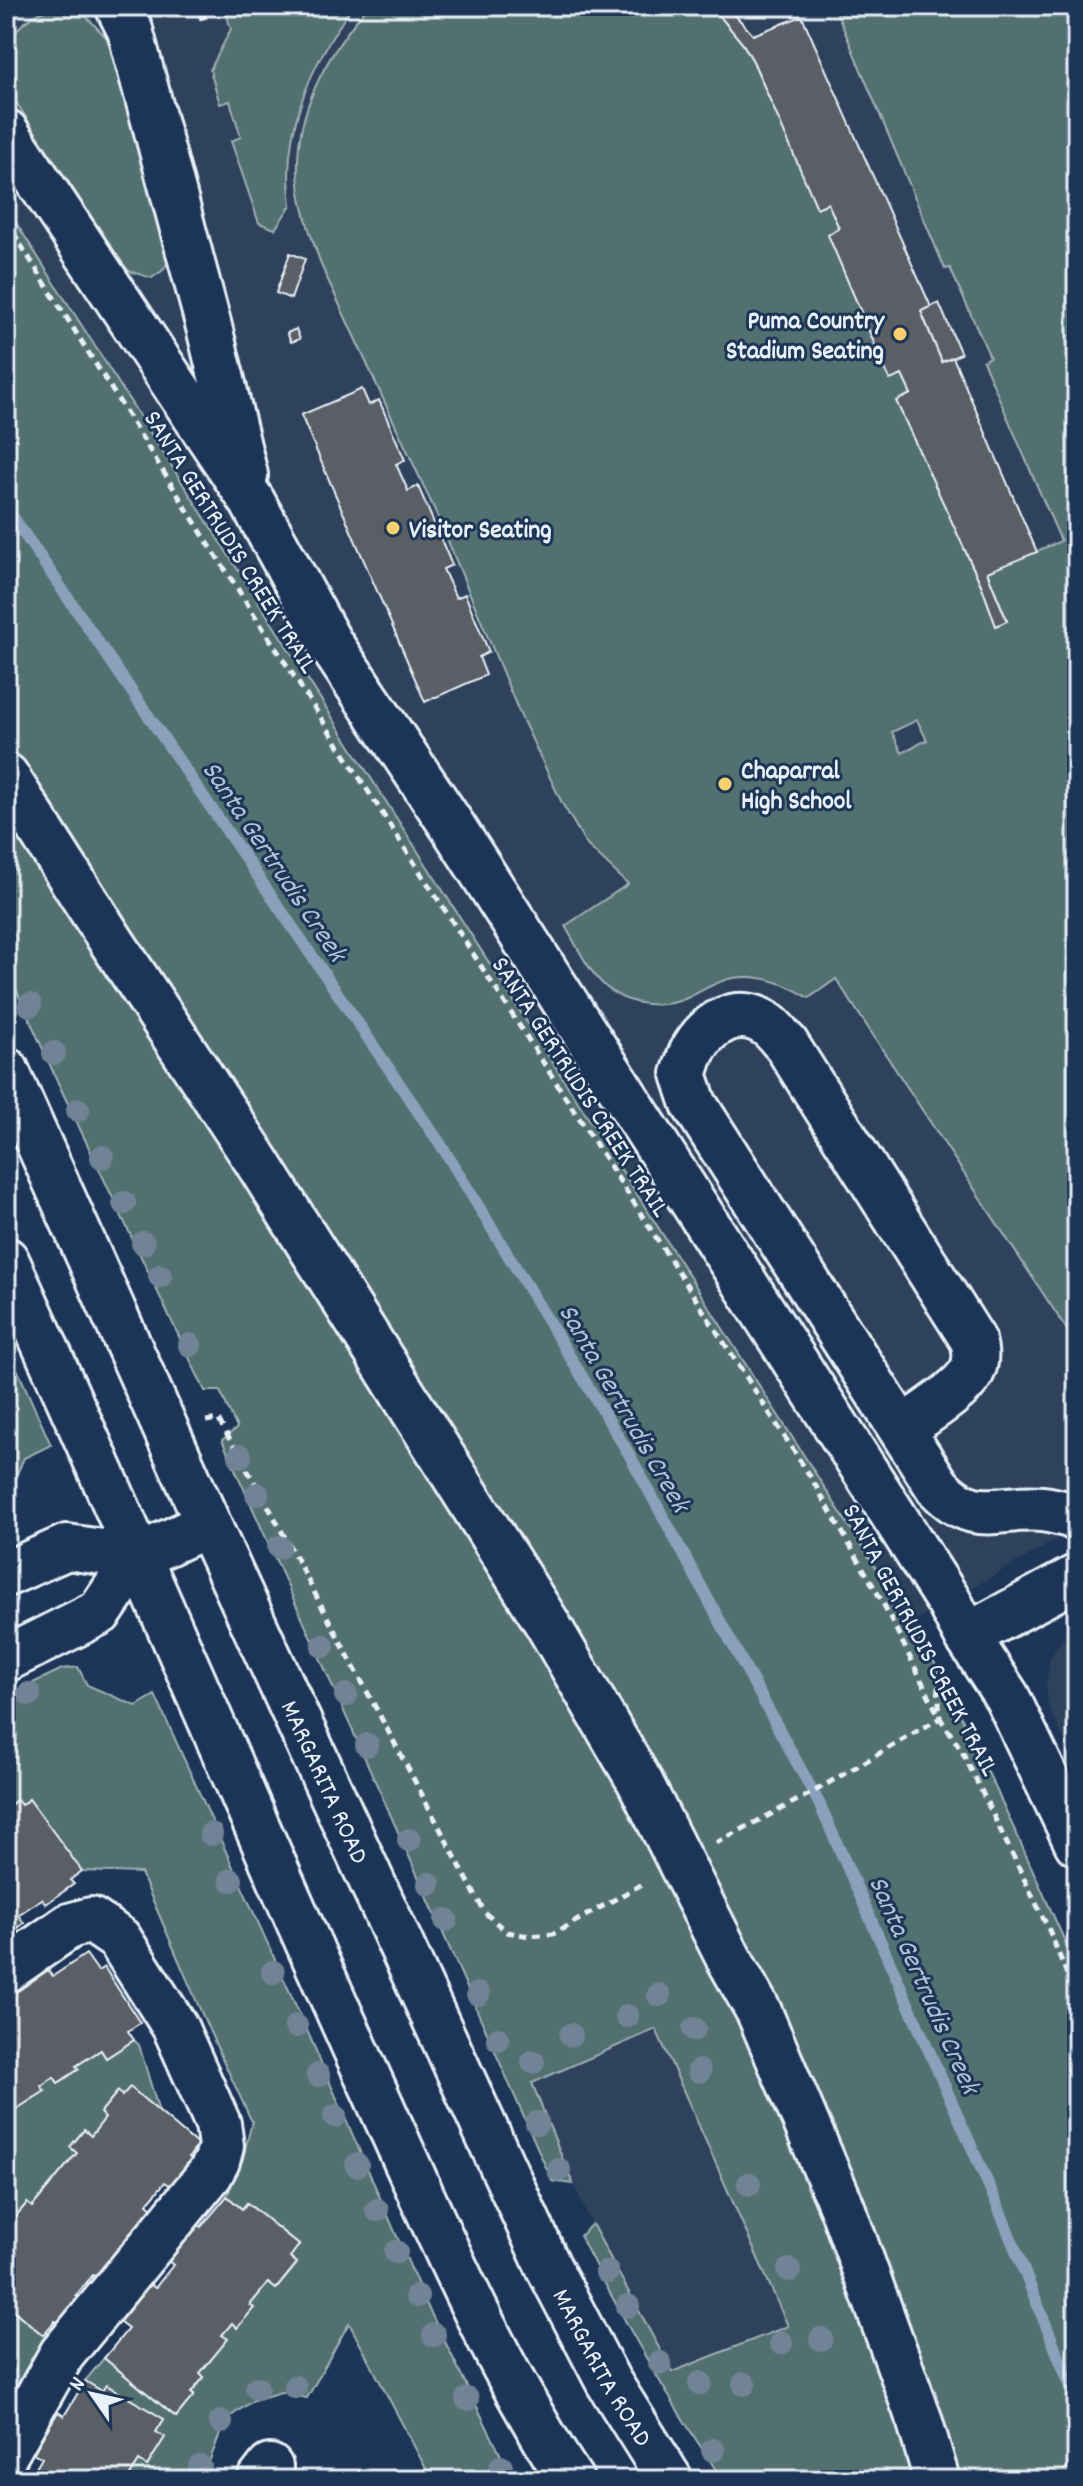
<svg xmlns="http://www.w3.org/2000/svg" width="1083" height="2486" viewBox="0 0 1083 2486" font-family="Dekko,sans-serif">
<rect width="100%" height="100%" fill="#1d3557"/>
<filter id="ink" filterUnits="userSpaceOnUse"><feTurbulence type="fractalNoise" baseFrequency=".0125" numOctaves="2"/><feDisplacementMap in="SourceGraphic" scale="16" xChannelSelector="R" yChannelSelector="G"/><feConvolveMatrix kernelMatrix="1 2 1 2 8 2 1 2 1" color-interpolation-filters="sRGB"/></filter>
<g filter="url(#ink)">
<g fill="#2f425b">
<polygon points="6,6 1077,6 1077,1528 911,1623 6,207"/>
<polygon points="1077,1632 1077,1766 1048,1706 1046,1685 1050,1658 1062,1640"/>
<polygon points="656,2028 788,2326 672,2372 592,2224 573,2184 532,2083"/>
</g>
<g fill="#53706f" stroke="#9eb0b4" stroke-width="2" fill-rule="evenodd">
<path d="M224,6H353C310,65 281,131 291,205L275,229L259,223L231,141L241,137L230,101L220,104L210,70L231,29Z"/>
<path d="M368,6H710C727,22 741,40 753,61L818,207L828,203L839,228L829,235L889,379L902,375L911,394L897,401L982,587L996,626L1007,620L987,572L1061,541L983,361L990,357L950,268L945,269L834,6H1077V1345L836,979L809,998C785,983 762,974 733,978C716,981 702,991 687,998C662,1009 627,1006 606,987C588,971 577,946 565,926L628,884L587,845L562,803L519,712L438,517L322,267C310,234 296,195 298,159C300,101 331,50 368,6ZM917,720L927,740L902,753L892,732Z"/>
<path d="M52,8H68L87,17L117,49L171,258L162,271L152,278L129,271L122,263L6,87C6,43 8,24 52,8Z"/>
<path d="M6,207L911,1623L937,1667L997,1791L1077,1968V2480H723C669,2402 623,2320 580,2236L592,2224L672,2372L788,2326L656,2029L532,2083L573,2184L552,2181L421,1883L222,1440L237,1428L220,1391H205L59,1085L6,967Z"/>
<polygon points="6,1344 51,1445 24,1458 6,1498"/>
<polygon points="78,1667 87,1685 136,1706 155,1695 306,2028 426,2303 513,2480 432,2480 349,2323 307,2398 281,2392 254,2400 231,2416 220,2434 202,2480 127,2480 139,2461 148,2465 164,2437 156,2432 164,2419 107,2385 102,2391 85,2381 104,2358 176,2417 194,2395 191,2393 204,2377 200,2373 227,2339 222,2335 232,2323 238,2327 253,2308 250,2305 268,2283 277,2288 297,2264 290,2257 299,2245 247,2203 242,2209 227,2196 243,2158 252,2122 209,2030 141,1873 82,1871 29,1799 21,1805 16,1800 6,1808 6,1696 62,1669"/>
<polygon points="134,2040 139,2045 159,2112 130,2088 122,2096 117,2092 100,2113 105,2118 91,2136 84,2130 70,2147 77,2153 32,2207 27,2203 11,2222 15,2227 6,2237 6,2124 11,2120 7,2115 44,2091 41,2086 54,2077 58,2083 78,2070 76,2066 101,2050 106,2058"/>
<polygon points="6,2304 43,2335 55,2321 60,2325 20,2390 9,2383 6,2387"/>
</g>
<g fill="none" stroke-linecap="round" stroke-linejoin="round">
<polyline stroke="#89a1ba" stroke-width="12" points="6,507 443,1148 629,1454 819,1803 997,2204 1077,2402"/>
</g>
<g fill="#5a5f65" stroke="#e8f1f8" stroke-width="2">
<polygon points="727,6 753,35 802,16 931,307 921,311 942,362 953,357 1037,552 987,572 1007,621 996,626 982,587 896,401 911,394 902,375 890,380 828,235 839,228 828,203 817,208 753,61 743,44 718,14"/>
<polygon points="290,253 305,259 291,299 276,293"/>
<polygon points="939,303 961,354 942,362 921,311"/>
<polygon points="296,329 300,339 291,342 287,333"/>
<polygon points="362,389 369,405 379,400 405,460 396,464 408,491 418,486 452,565 443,569 456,598 465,594 489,652 479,657 486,675 425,702 301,415"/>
<polygon points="29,1799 82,1871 70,1880 74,1884 46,1904 42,1899 18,1915 24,1923 6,1937 6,1808 17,1800 21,1805"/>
<polygon points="86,1954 98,1971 104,1967 140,2023 128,2031 134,2040 106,2058 101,2050 76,2066 79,2069 58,2083 54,2077 41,2086 45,2091 7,2115 11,2120 6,2124 6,2010 14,2005 9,1996 48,1970 53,1976"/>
<polygon points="130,2087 198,2145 189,2157 193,2160 171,2186 165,2182 147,2204 154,2210 97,2278 93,2275 76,2295 81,2299 60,2325 55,2321 43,2335 6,2304 6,2237 15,2227 10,2223 27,2203 32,2207 77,2153 70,2147 84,2130 91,2136 105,2118 100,2113 118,2091 122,2096"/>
<polygon points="227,2196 242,2209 247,2203 299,2245 290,2257 297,2263 276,2289 268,2283 250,2305 254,2308 237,2328 232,2323 222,2335 228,2339 200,2373 204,2377 191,2393 194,2395 176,2417 104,2358 128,2329 119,2322 150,2284 155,2288 173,2265 166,2259 195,2223 201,2227"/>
<polygon points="85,2381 102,2391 106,2385 164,2419 156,2432 165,2437 147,2466 139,2461 127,2480 29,2480 42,2458 33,2453 58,2412 64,2416"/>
</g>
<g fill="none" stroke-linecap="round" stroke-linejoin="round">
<defs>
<g id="minor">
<polyline points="118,6 130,30 209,327 245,475"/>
<polyline points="6,132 252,501 329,642 453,827 949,1602 967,1636 1007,1697 1077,1843"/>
<polyline points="6,776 112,942 253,1155 547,1623 640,1782 728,1957 759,2012 842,2207 919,2419 937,2480"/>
<path d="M902,1429C920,1416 963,1390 972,1371C977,1361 976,1351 973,1340L786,1044C780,1038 775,1030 768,1025C739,1004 709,1022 693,1050C689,1057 687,1067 684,1074L694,1104L938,1487C976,1527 997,1505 1042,1509C1052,1510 1063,1513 1073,1516L1077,1519"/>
<polyline points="6,1574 67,1547 137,1557"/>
<polyline points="967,1636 1077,1577"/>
<polyline points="6,1659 100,1612 137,1557 208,1524"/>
<polyline points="6,1970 69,1926 91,1920 119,1939 175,2027 218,2124 221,2146 217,2161 210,2174 62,2354 6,2453"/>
<polyline points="260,2480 270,2467"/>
</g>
<g id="major">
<path id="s1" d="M6,1070L208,1524L549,2268L608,2381L670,2480"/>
<path d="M6,1260C127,1524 240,1792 359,2057C409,2166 455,2276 512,2381C531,2415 549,2448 571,2480"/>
</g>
</defs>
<use href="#minor" stroke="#e8f1f8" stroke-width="50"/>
<use href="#major" stroke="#e8f1f8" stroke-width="50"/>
<g stroke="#e8f1f8" stroke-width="5" stroke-dasharray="8 6" stroke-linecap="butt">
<polyline points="199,18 211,15"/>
<polyline points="6,221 208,543 810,1476 882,1601 940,1718 962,1751 1049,1930 1077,1999"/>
<polyline points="206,1421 218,1419 272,1513 485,1913 507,1932 529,1936 553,1934 644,1883"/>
<polyline points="716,1843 813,1792 940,1718 937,1669"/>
</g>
<use href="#minor" stroke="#1d3557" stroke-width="44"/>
<use href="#major" stroke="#1d3557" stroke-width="44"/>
</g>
<g fill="#708495">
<circle cx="30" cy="1005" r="12"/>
<circle cx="54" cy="1053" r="12"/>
<circle cx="78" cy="1110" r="12"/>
<circle cx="102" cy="1157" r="12"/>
<circle cx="124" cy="1203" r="12"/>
<circle cx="143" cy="1243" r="12"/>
<circle cx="160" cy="1276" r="12"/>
<circle cx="190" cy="1345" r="12"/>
<circle cx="240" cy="1456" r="12"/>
<circle cx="257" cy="1494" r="12"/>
<circle cx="279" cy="1547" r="12"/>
<circle cx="323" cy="1646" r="12"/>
<circle cx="29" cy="1694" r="12"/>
<circle cx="346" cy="1695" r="12"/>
<circle cx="367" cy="1745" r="12"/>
<circle cx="211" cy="1834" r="12"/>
<circle cx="409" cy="1840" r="12"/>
<circle cx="231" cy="1880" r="12"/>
<circle cx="429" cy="1884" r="12"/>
<circle cx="446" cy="1920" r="12"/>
<circle cx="273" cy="1972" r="12"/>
<circle cx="478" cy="1994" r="12"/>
<circle cx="659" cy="1995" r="12"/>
<circle cx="627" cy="2016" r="12"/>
<circle cx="296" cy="2026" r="12"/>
<circle cx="694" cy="2029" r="12"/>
<circle cx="571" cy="2035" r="12"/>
<circle cx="498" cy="2039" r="12"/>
<circle cx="533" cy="2062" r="12"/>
<circle cx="699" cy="2071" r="12"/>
<circle cx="318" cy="2075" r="12"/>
<circle cx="335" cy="2116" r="12"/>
<circle cx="537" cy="2123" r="12"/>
<circle cx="357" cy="2165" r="12"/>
<circle cx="559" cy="2170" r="12"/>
<circle cx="749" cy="2184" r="12"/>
<circle cx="377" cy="2210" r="12"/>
<circle cx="396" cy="2252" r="12"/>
<circle cx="789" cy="2270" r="12"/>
<circle cx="607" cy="2272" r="12"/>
<circle cx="417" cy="2296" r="12"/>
<circle cx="628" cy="2306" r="12"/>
<circle cx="434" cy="2335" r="12"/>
<circle cx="821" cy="2339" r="12"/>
<circle cx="781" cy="2343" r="12"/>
<circle cx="660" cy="2363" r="12"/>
<circle cx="700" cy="2383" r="12"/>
<circle cx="744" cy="2384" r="12"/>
<circle cx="295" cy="2387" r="12"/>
<circle cx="257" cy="2388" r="12"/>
<circle cx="467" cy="2399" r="12"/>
<circle cx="221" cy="2422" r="12"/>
<circle cx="713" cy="2450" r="12"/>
<circle cx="200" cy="2467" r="12"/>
<circle cx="501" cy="2467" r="12"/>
</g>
</g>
<g fill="#ffd166" stroke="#1d3557" stroke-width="3">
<circle cx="900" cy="334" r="8"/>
<circle cx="393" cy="528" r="8"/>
<circle cx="725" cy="784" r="8"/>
</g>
<g text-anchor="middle" stroke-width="6" stroke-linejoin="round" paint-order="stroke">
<g font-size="26" font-weight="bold" fill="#e8f1f8" stroke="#1d3557" text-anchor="start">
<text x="884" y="328" text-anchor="end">Puma Country<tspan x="884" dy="30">Stadium Seating</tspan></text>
<text x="409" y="537">Visitor Seating</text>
<text x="741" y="778">Chaparral<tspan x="741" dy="30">High School</tspan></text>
</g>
<g font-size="26" fill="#e8f1f8" stroke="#1d3557">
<text transform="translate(232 541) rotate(58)" y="9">SANTA GERTRUDIS CREEK TRAIL</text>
<text transform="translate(582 1086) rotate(57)" y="9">SANTA GERTRUDIS CREEK TRAIL</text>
<text transform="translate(922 1639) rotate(62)" y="9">SANTA GERTRUDIS CREEK TRAIL</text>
<text dy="9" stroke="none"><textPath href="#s1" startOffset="780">MARGARITA ROAD</textPath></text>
<text dy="9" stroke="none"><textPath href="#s1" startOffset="1428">MARGARITA ROAD</textPath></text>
</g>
<g font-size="28" font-style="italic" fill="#b1c2d4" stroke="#1d3557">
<text transform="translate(276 860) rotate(56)" y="10">Santa Gertrudis Creek</text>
<text transform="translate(626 1407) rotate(60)" y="10">Santa Gertrudis Creek</text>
<text transform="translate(926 1984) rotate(66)" y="10">Santa Gertrudis Creek</text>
</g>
</g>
<rect width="1083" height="2486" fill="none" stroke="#1d3557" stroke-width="32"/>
<rect x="16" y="16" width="1051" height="2454" fill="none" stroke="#e8f1f8" stroke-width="3" filter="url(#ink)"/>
<g transform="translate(92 2394) rotate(304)" stroke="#1d3557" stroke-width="6" paint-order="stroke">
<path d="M0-6L14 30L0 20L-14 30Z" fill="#e8f1f8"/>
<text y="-12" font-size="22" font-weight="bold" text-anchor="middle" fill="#e8f1f8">N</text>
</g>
</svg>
